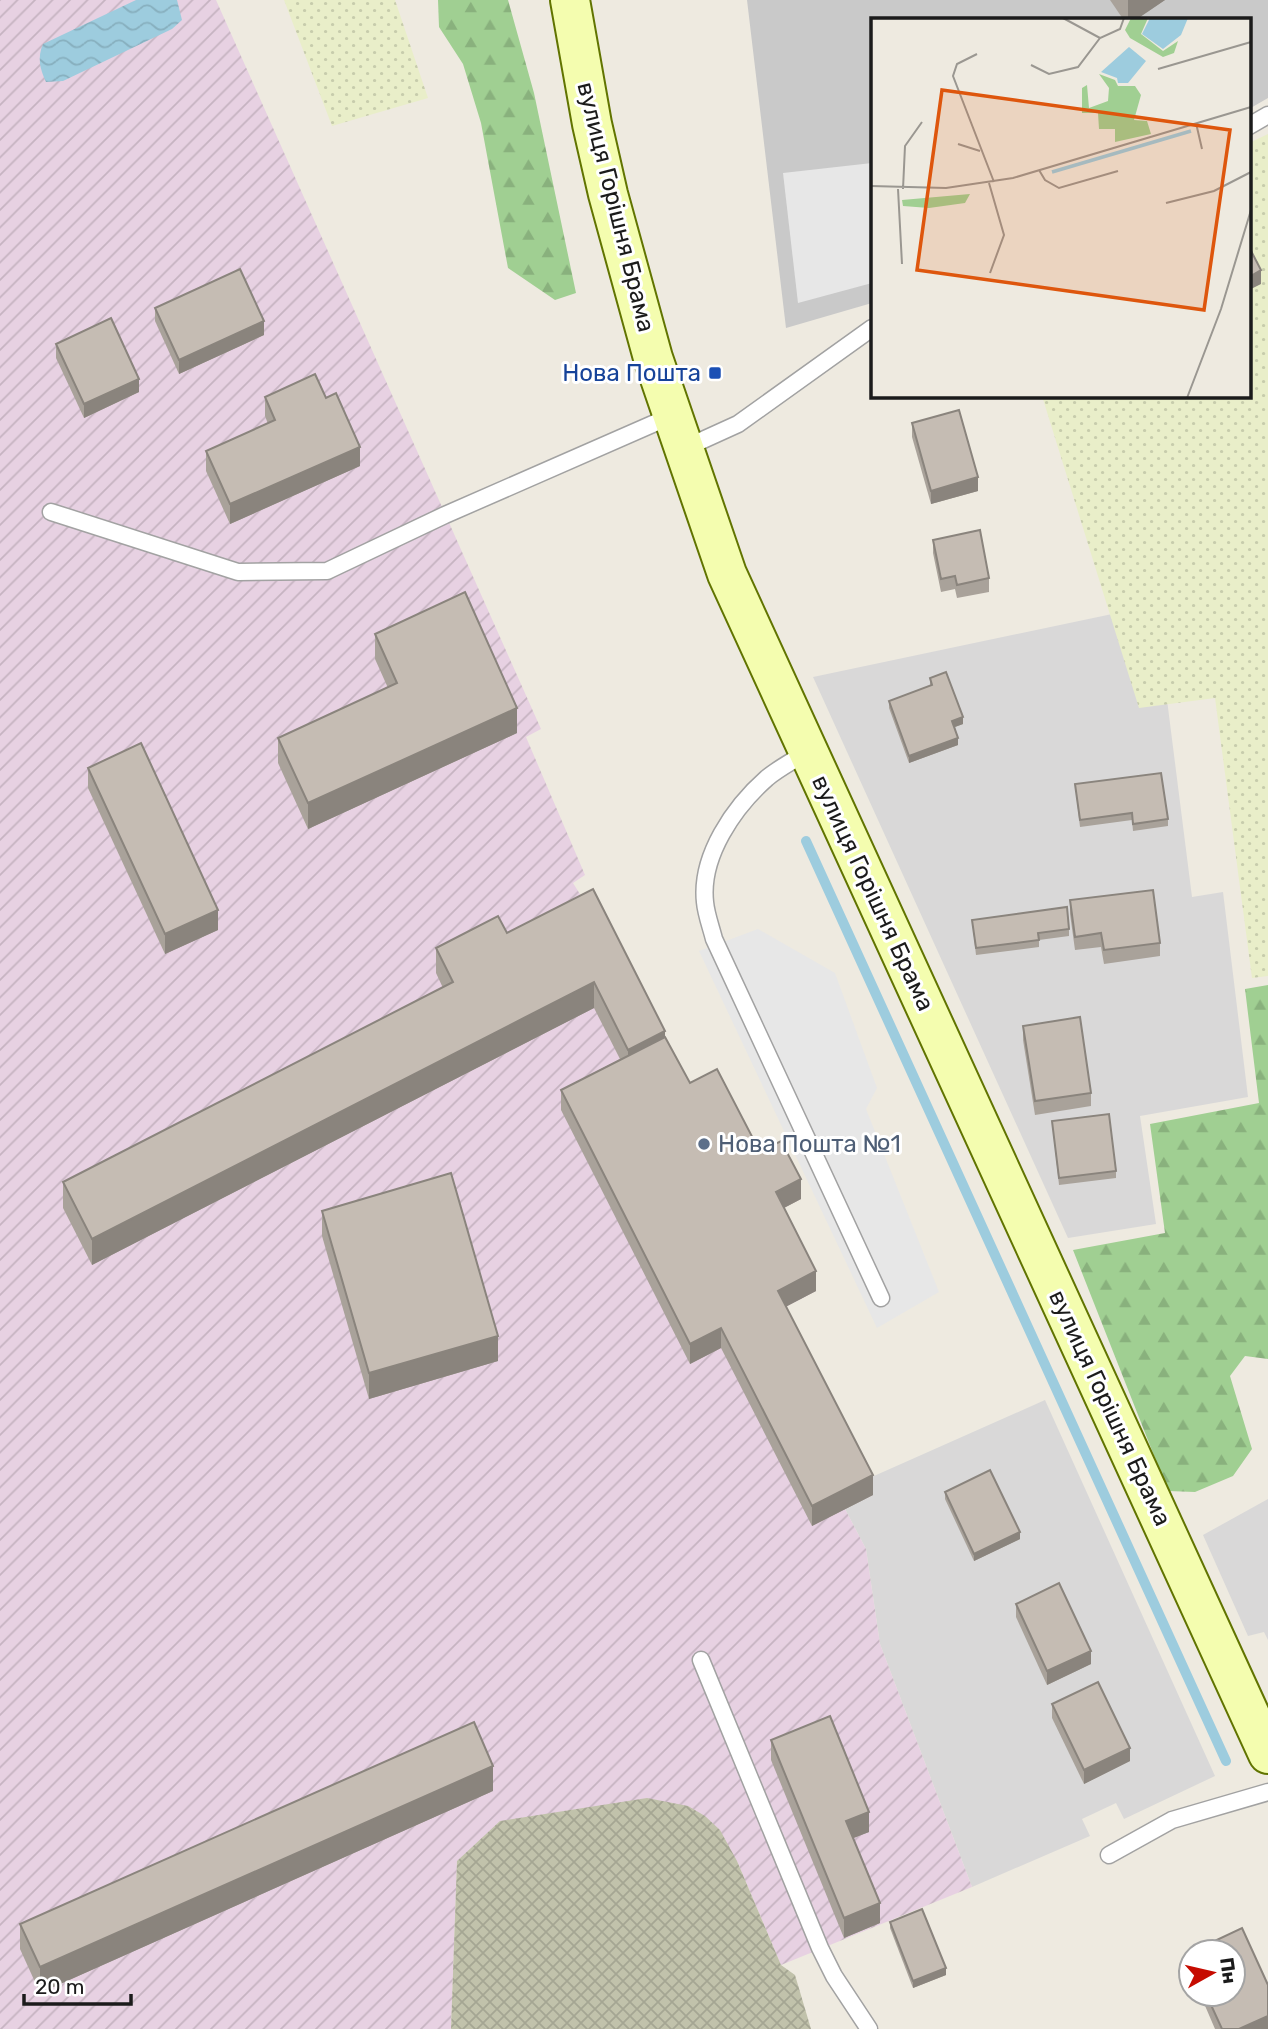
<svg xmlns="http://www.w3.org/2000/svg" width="1268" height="2029" viewBox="0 0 1268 2029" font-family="Rubik,sans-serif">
<defs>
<pattern id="industrial-furrows" width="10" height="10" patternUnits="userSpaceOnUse" patternTransform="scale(1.75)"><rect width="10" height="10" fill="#e7d1e2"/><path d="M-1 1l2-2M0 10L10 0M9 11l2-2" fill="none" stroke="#c6b3c1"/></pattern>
<pattern id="construction-cross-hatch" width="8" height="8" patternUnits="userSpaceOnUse" patternTransform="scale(1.75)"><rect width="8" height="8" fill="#c1c2ab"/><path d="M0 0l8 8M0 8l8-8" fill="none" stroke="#a5a693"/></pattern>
<pattern id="farmland-dots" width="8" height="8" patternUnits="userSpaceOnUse" patternTransform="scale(1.75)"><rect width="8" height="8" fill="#e9eec9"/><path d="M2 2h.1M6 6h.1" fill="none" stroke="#c7ccac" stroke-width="1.8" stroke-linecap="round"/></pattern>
<pattern id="forest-firs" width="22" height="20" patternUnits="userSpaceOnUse" patternTransform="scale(1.75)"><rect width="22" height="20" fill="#a0cf92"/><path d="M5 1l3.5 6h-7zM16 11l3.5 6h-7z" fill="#89b17d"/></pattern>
<pattern id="water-waves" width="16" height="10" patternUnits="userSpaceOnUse" patternTransform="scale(1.75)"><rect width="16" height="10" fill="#9dccde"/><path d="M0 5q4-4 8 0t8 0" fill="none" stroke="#87afbe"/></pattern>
</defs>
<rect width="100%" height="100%" fill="#eeeae0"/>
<g fill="#d9d8d8">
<polygon points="1155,605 1192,897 1223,892 1248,1097 1140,1116 1156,1224 1068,1238 813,677"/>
<polygon points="1045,1400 1215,1776 1124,1819 1116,1803 1082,1819 1090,1836 972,1887 880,1644 866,1549 845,1509 865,1480"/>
<polygon points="1268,1499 1268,1640 1264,1632 1248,1636 1203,1535"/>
</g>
<polygon fill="url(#industrial-furrows)" points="0,0 216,0 541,729 526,737 585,875 573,883 593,915 665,1056 760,1171 781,1161 801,1199 776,1212 816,1291 778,1311 873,1495 845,1509 866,1549 880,1644 972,1887 781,1965 737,1861 457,1861 451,2029 0,2029"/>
<polygon fill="#c9c9c9" points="747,0 1268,0 1268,98 1249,109 1249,19 872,19 872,303 786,328"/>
<polygon fill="url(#construction-cross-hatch)" points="647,1798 688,1806 705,1816 720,1830 737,1861 781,1965 795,1975 811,2029 451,2029 457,1861 500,1821"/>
<g fill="url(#farmland-dots)">
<polygon points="284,0 395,0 428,98 332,126"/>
<polygon points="1268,134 1268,976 1252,978 1215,698 1139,708 1042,396 1249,396 1249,143"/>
</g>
<g fill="url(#forest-firs)">
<polygon points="438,0 508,0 534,93 576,293 555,300 508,268 481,123 463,64 439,27"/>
<polygon points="1268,985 1268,1359 1245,1356 1230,1376 1252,1449 1233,1476 1195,1492 1168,1491 1073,1250 1165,1233 1150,1124 1259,1103 1245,989"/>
</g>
<g fill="#e7e7e7">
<polygon points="872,163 872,283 798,303 783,173"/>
<polygon points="758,929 835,973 877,1088 866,1109 939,1292 877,1328 699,951"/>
</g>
<path fill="url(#water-waves)" d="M136,0H177L182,20L172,29L63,81L46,82C40,69 37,58 43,44Z"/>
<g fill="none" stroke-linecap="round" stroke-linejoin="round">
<polyline stroke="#9dccde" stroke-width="10" points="806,841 1226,1761"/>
<defs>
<g id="lane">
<polyline points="1249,126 1268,115"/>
<polyline points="683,449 738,424 872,328"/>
<polyline points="51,512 238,572 327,571 445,515 671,416"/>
<path d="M808,751C795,760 779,768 767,778C734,807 700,856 705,902C706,914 711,927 714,939L881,1298"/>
<polyline points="701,1660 820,1948 834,1976 869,2029"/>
<polyline points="1109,1855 1172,1820 1268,1792"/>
</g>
<polyline id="secondary" points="570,0 592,124 608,194 653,358 727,574 1268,1754"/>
</defs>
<use href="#lane" stroke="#a2a2a2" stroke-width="19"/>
<use href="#secondary" stroke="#617400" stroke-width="42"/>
<use href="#lane" stroke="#fff" stroke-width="16"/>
<use href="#secondary" stroke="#f4fdaf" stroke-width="38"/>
</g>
<g fill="#a9a29a">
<polygon points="1110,0 1165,0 1137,19 1123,19"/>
<polygon points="155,308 264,335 179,374 155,321"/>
<polygon points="56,344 139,392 84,418 56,358"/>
<polygon points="265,397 326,398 360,466 230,524 206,471 206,451 268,424 265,416"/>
<polygon points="912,423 978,491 931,504 912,437"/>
<polygon points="933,540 989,578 989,592 957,598 955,589 941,592 933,553"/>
<polygon points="375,634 517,733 308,829 278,763 278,738 388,688 375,659"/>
<polygon points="930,678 963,724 955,727 958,745 909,763 889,708 889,701 930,686"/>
<polygon points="88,768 218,930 165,954 88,788"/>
<polygon points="1075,784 1168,819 1168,826 1133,831 1132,820 1080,827"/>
<polygon points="593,889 665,1037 690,1083 760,1152 801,1199 784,1208 816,1291 786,1306 873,1495 812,1526 721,1348 690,1364 561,1110 561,1090 620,1059 594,1008 92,1265 63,1208 63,1182 443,988 436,973 436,948 507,933"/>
<polygon points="1070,900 1160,943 1160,956 1104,964 1101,947 1075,950 1070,914"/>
<polygon points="972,920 1069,929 1069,936 1039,940 1039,947 976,955"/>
<polygon points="1023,1026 1091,1093 1091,1106 1035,1115 1023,1040"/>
<polygon points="1052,1121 1116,1171 1116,1178 1059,1185"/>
<polygon points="322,1211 498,1361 369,1399 322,1236"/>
<polygon points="945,1492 1020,1539 974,1561 945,1499"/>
<polygon points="1016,1604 1091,1664 1047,1685 1016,1617"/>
<polygon points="1052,1704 1130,1761 1084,1784 1052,1718"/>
<polygon points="771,1740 869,1832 853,1838 880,1923 844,1938 771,1760"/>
<polygon points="493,1791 40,1993 20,1949 20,1924"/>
<polygon points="890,1922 946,1975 913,1988 890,1928"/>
<polygon points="1242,1928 1268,1985 1268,2029 1215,2029 1200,1994 1233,1994 1233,1952 1191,1952 1191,1975 1187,1967 1187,1954"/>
</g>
<g fill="#8a847d">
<polygon points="1128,0 1165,0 1137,19 1128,19"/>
<polygon points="1261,270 1261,284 1249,290 1249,277"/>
<polygon points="264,321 264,335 179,374 179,360"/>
<polygon points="139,379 139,392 84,418 84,404"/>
<polygon points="360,447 360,466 230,524 230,504"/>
<polygon points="978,477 978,491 931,504 931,491"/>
<polygon points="517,708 517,733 308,829 308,803"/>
<polygon points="963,717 963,724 952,728 952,721"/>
<polygon points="958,738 958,745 909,763 909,756"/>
<polygon points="218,910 218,930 165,954 165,934"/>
<polygon points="594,982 594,1008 92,1265 92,1239"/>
<polygon points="665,1031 665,1056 628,1075 628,1050"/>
<polygon points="801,1179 801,1199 776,1212 776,1192"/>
<polygon points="816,1271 816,1291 778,1311 778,1291"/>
<polygon points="721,1328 721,1348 690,1364 690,1344"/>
<polygon points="498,1336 498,1361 369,1399 369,1373"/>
<polygon points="873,1475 873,1495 812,1526 812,1506"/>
<polygon points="1020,1532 1020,1539 974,1561 974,1554"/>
<polygon points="1091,1651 1091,1664 1047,1685 1047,1671"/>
<polygon points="1130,1748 1130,1761 1084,1784 1084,1770"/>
<polygon points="493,1766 493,1791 40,1993 40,1967"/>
<polygon points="869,1812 869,1832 846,1841 846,1821"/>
<polygon points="880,1903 880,1923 844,1938 844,1918"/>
<polygon points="946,1968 946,1975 913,1988 913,1981"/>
<polygon points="1268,2016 1268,2029 1239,2029"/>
</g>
<g fill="#c5bcb3" stroke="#8a847d" stroke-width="2">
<polygon points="1249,247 1261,270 1249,277"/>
<polygon points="240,269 264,321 179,360 155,308"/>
<polygon points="111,318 139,379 84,404 56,344"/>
<polygon points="315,374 326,398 336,393 360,447 230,504 206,451 275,420 265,397"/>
<polygon points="959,410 978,477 931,491 912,423"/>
<polygon points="980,530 989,578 957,585 955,576 941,579 933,540"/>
<polygon points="465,592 517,708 308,803 278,738 397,683 375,634"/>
<polygon points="946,672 963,717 952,721 958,738 909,756 889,701 932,685 930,678"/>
<polygon points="141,743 218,910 165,934 88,768"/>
<polygon points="1161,773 1168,819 1133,824 1132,813 1080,820 1075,784"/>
<polygon points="593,889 665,1031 628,1050 594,982 92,1239 63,1182 453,982 436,948 498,916 507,933"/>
<polygon points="1153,890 1160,943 1104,950 1101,933 1075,937 1070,900"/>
<polygon points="1067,907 1069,929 1038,933 1039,940 976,948 972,920"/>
<polygon points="1080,1017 1091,1093 1035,1101 1023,1026"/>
<polygon points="665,1037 690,1083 717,1069 760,1152 781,1141 801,1179 776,1192 816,1271 778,1291 873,1475 812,1506 721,1328 690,1344 561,1090"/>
<polygon points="1109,1114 1116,1171 1059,1178 1052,1121"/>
<polygon points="451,1173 498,1336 369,1373 322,1211"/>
<polygon points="990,1470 1020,1532 974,1554 945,1492"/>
<polygon points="1059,1583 1091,1651 1047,1671 1016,1604"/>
<polygon points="1098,1682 1130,1748 1084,1770 1052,1704"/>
<polygon points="830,1716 869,1812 846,1821 880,1903 844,1918 771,1740"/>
<polygon points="474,1722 493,1766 40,1967 20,1924"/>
<polygon points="922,1909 946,1968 913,1981 890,1922"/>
<polygon points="1242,1928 1268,1985 1268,2016 1239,2029 1222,2029 1206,1994 1233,1994 1233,1952 1191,1952 1191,1961 1187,1954"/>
</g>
<rect fill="#1a4fb4" stroke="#fff" stroke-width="2.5" x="708" y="366" width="14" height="14" rx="3.5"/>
<circle fill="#5c6f8a" stroke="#fff" stroke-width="2.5" cx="704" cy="1144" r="7"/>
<g text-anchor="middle" stroke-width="6" stroke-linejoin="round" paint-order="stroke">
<g font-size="24" fill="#1b1b1b" stroke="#fff">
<text transform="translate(616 207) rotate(76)" y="8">вулиця Горішня Брама</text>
<text transform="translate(873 893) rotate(65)" y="8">вулиця Горішня Брама</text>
<text transform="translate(1110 1408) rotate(65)" y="8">вулиця Горішня Брама</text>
</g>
<g font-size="24" fill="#164399" stroke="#fff" text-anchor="end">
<text x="701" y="381">Нова Пошта</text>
</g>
<g font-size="24" fill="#4e5e75" stroke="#fff" text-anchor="start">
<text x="718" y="1152">Нова Пошта №1</text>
</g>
</g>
<g transform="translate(871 18)">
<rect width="380" height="380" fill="#eeeae0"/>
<path d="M260,0H277L270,16L292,33L307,23L303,35L292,39L259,20L254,12ZM228,56L244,62L247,68H264L270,77L263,102L276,103L280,116L244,124V111H228L227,95H211V70L216,67L218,90L237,83L238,70ZM99,176L94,185L58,190L32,188L31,182Z" fill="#a0cf92"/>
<path d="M279,0H317L310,17L292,31L271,16ZM258,29L275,43L257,65H247L246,60L230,54Z" fill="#9dccde"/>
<path fill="none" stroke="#9dccde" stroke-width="3.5" d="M181,154L320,113"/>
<path fill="none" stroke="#9a9791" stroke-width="2" d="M192,0L229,20M106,36L86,46L82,58L123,164M160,47L178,56L207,49L229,20L249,11L253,0M287,51L380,24M325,105L331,131M87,126L109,133M168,152L174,162L188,170L247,153M118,165L133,217L119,255M0,168L75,170L142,160L380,89M27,171L31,246M32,171L34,128L51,104M295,185L343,173L380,154M316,380L350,291L380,192"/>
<path fill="#de560d" fill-opacity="0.15" stroke="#de560d" stroke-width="3.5" d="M71,72L359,112L333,292L46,252Z"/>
<rect width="380" height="380" fill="none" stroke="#1b1b1b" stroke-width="3.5"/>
</g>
<g transform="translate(1212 1973) rotate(82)"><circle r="33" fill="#ffffff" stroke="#a4a4a4" stroke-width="2"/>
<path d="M0-5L12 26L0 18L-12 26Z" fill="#c60b00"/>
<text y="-10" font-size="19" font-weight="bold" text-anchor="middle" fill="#1b1b1b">Пн</text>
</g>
<path d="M24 1994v10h107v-10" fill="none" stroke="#1b1b1b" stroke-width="3.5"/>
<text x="35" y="1994" font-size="21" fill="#1b1b1b" stroke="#ffffff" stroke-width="5" paint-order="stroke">20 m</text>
</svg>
